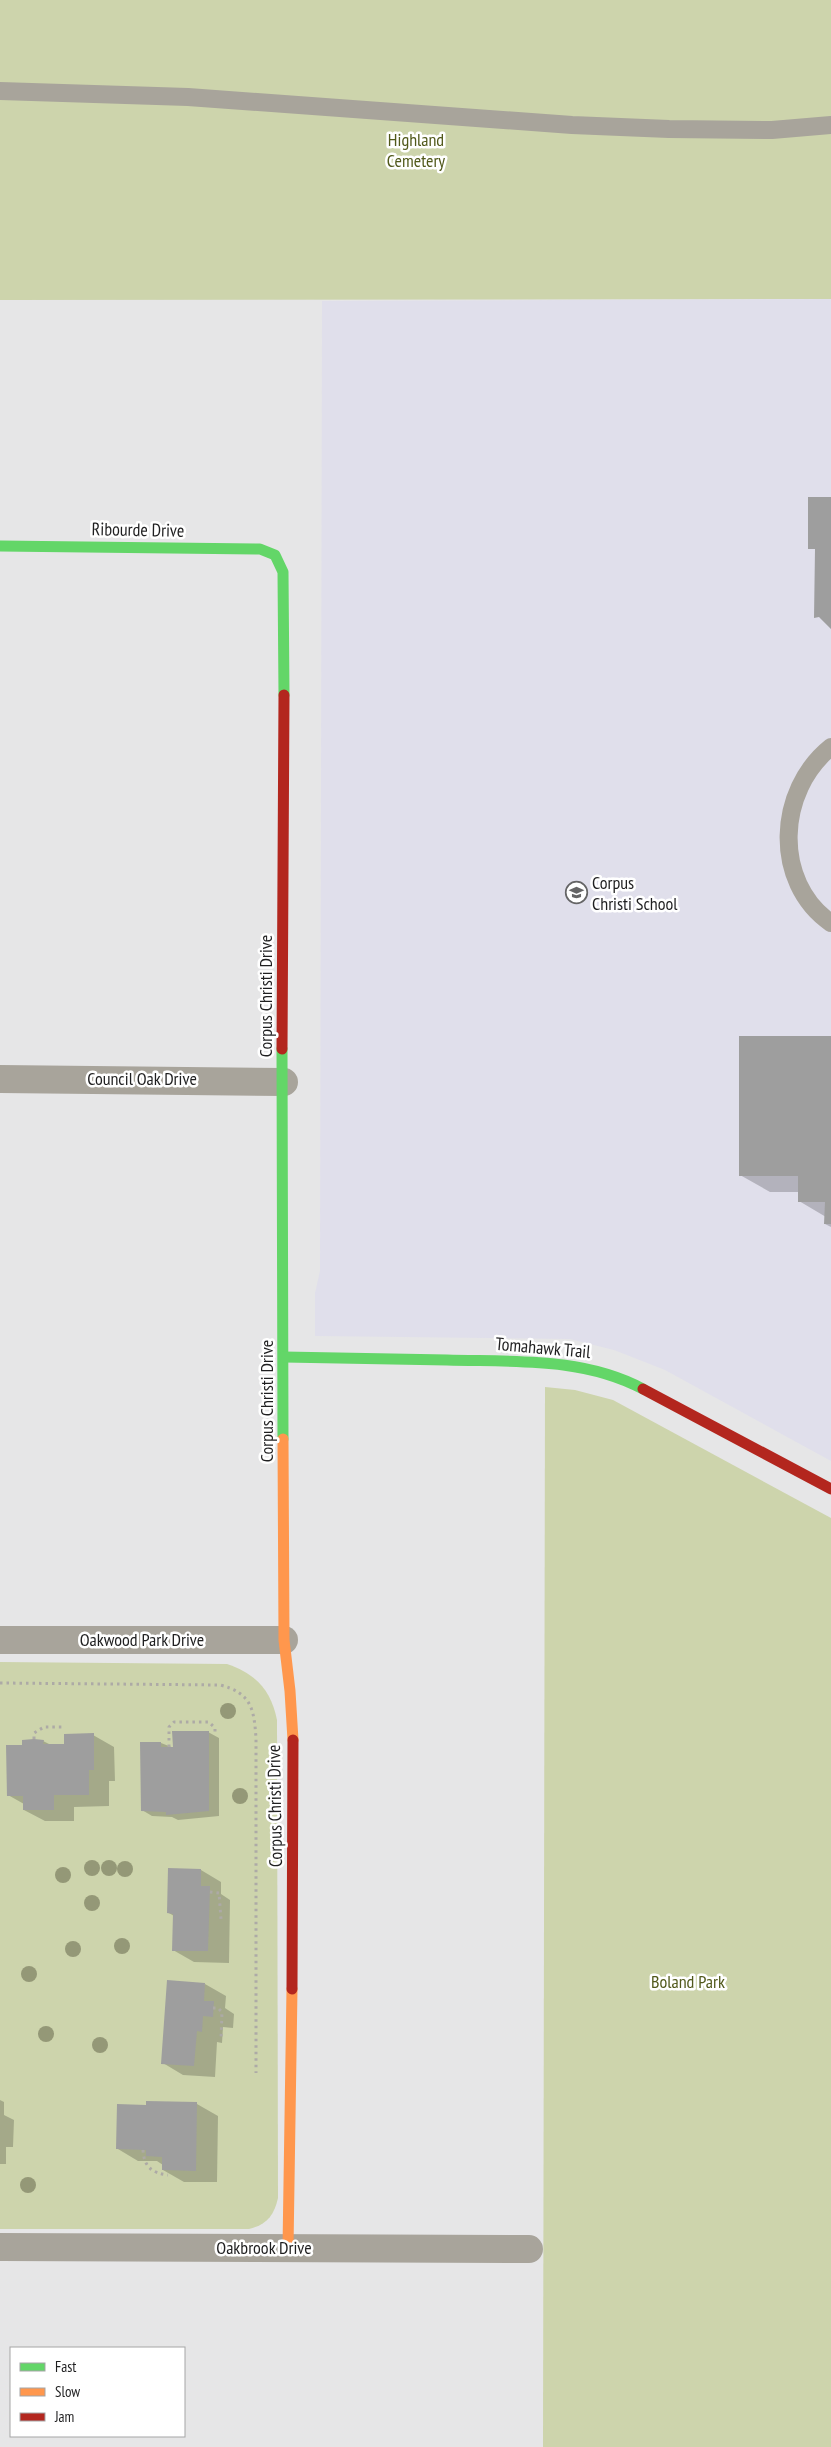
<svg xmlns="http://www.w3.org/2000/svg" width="831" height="2447" viewBox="0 0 831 2447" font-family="'PT Sans Narrow',sans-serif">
<rect width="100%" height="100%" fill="#e6e6e7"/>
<polygon fill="#e0dfeb" points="831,299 831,1461 665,1370 614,1350 570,1339 315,1336 315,1293 320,1271 322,301"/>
<g fill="#cdd4ac">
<polygon points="0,0 831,0 831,299 0,300"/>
<polygon points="545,1387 575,1390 613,1400 831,1518 831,2447 543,2447"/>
<path d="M0,1662L227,1664C256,1674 271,1690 277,1720L278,2198C274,2216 266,2225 249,2229H0Z"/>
</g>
<g fill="#0003">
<polygon points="831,1038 831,1227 825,1224 826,1217 799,1201 799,1192 770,1192 740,1175"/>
<polygon points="208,1732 219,1738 219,1816 178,1820 172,1817 152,1816 142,1810 161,1743 174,1748"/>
<polygon points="93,1735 114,1747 115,1781 109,1781 109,1806 74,1807 74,1821 45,1821 24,1810 24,1804 8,1795 23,1746 43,1741 51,1745 65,1745"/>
<polygon points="201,1870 221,1882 221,1894 230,1900 229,1963 194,1962 173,1950 174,1916 169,1913"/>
<polygon points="205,1984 226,1996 225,2008 234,2014 233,2028 223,2027 222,2043 217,2042 215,2077 183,2075 163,2063"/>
<polygon points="0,2100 4,2102 4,2115 14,2120 13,2147 6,2147 6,2164 0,2164"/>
<polygon points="147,2103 197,2104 218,2116 217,2182 184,2182 163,2170 163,2165 157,2161 138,2161 118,2149 147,2106"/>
</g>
<g fill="#9e9e9e">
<polygon points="808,497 831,497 831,629 819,617 814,618 815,549 808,549"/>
<polygon points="739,1036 831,1036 831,1224 824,1224 825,1202 798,1202 798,1176 739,1176"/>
<polygon points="172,1731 209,1731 209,1811 166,1815 166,1812 141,1811 140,1742 161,1742 161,1747 173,1747"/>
<polygon points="94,1733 94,1770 89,1770 89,1795 54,1795 54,1810 23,1810 23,1796 7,1796 6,1745 22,1745 22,1740 34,1739 44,1740 43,1744 64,1744 64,1734"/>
<polygon points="168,1868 201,1869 201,1886 210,1886 208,1951 172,1951 173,1914 167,1913"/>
<polygon points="167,1980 205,1983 204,2001 214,2001 213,2017 203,2016 202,2032 197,2031 194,2066 161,2064"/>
<polygon points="146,2101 197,2102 196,2171 162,2170 162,2157 146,2156 146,2150 116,2149 117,2104 146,2105"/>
</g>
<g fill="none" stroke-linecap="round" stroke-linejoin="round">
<g stroke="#adaaa6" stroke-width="3" stroke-dasharray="2.5 4" stroke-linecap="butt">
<path d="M0,1683L220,1685C252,1693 254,1710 256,1738V2073"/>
<polyline points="34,1739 34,1733 44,1727 64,1727"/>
<polyline points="169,1747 169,1727 174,1722 209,1722 215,1728 215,1735"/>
<polyline points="210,1892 219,1893 221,1919"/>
<polyline points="213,2008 218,2008 222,2012 221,2039"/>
<path d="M143,2150C144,2167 152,2173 168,2175"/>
</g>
<g stroke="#a8a49b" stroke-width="18">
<polyline points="0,91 188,97 572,125 669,129 772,130 831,125"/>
<path d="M831,747C777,790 772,882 831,923"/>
</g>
<g stroke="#a8a49b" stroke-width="28">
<polyline points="0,1079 284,1082"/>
<polyline points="0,1640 284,1640"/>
<polyline points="0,2247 529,2249"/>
</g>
<g stroke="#63d668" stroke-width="11">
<polyline points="0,546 260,549 275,555 283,572 284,695"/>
<polyline points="282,1049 283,1439"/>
<path d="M284,1357C338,1358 393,1359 447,1360C514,1362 583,1357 643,1389"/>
</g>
<g stroke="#ff974d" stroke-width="11">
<polyline points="283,1439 284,1640 290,1691 293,1740"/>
<polyline points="288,2248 292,1989"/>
</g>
<g stroke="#b3261e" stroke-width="11">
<polyline points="282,1049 284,695"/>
<polyline points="643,1389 831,1489"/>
<polyline points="292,1989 293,1740"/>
</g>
</g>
<g fill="#949877">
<circle cx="228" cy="1711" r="8"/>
<circle cx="240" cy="1796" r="8"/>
<circle cx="92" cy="1868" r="8"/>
<circle cx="109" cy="1868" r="8"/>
<circle cx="125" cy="1869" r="8"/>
<circle cx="63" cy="1875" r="8"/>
<circle cx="92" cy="1903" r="8"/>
<circle cx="122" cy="1946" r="8"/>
<circle cx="73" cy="1949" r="8"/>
<circle cx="29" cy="1974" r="8"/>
<circle cx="46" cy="2034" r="8"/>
<circle cx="100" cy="2045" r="8"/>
<circle cx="28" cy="2185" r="8"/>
</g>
<defs>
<symbol id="school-ring" viewBox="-11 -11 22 22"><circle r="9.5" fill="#fff" stroke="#656566" stroke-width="1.5"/><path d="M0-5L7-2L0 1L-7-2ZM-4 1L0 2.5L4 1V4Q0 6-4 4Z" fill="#656566"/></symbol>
</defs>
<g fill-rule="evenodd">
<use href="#school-ring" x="564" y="880" width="25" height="25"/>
</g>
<g text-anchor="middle" stroke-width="5" stroke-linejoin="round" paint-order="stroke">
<g font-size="18" fill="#51591b" stroke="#fff">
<text x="416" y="146">Highland<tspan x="416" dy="21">Cemetery</tspan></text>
<text x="688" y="1988">Boland Park</text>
</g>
<g font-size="18" fill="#1f1f20" stroke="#fff">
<text transform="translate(138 530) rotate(1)" y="6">Ribourde Drive</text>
<text transform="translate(266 996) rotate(-90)" y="6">Corpus Christi Drive</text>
<text x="142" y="1085">Council Oak Drive</text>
<text transform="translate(543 1348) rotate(5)" y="6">Tomahawk Trail</text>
<text transform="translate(267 1401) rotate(-90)" y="6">Corpus Christi Drive</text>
<text x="142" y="1646">Oakwood Park Drive</text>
<text transform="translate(275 1806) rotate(-91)" y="6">Corpus Christi Drive</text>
<text x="264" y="2254">Oakbrook Drive</text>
</g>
<g font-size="18" fill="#1f1f20" stroke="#fff" text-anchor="start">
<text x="592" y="889">Corpus<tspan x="592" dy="21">Christi School</tspan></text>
</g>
</g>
<rect x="10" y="2347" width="175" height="90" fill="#ffffff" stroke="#a5a5a6"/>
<rect x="20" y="2363" width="25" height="8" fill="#63d668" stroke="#a5a5a6"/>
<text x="55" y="2372" font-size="15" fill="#1f1f20">Fast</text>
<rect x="20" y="2388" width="25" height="8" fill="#ff974d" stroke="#a5a5a6"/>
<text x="55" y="2397" font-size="15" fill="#1f1f20">Slow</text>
<rect x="20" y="2413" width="25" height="8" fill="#b3261e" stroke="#a5a5a6"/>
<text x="55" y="2422" font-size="15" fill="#1f1f20">Jam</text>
</svg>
